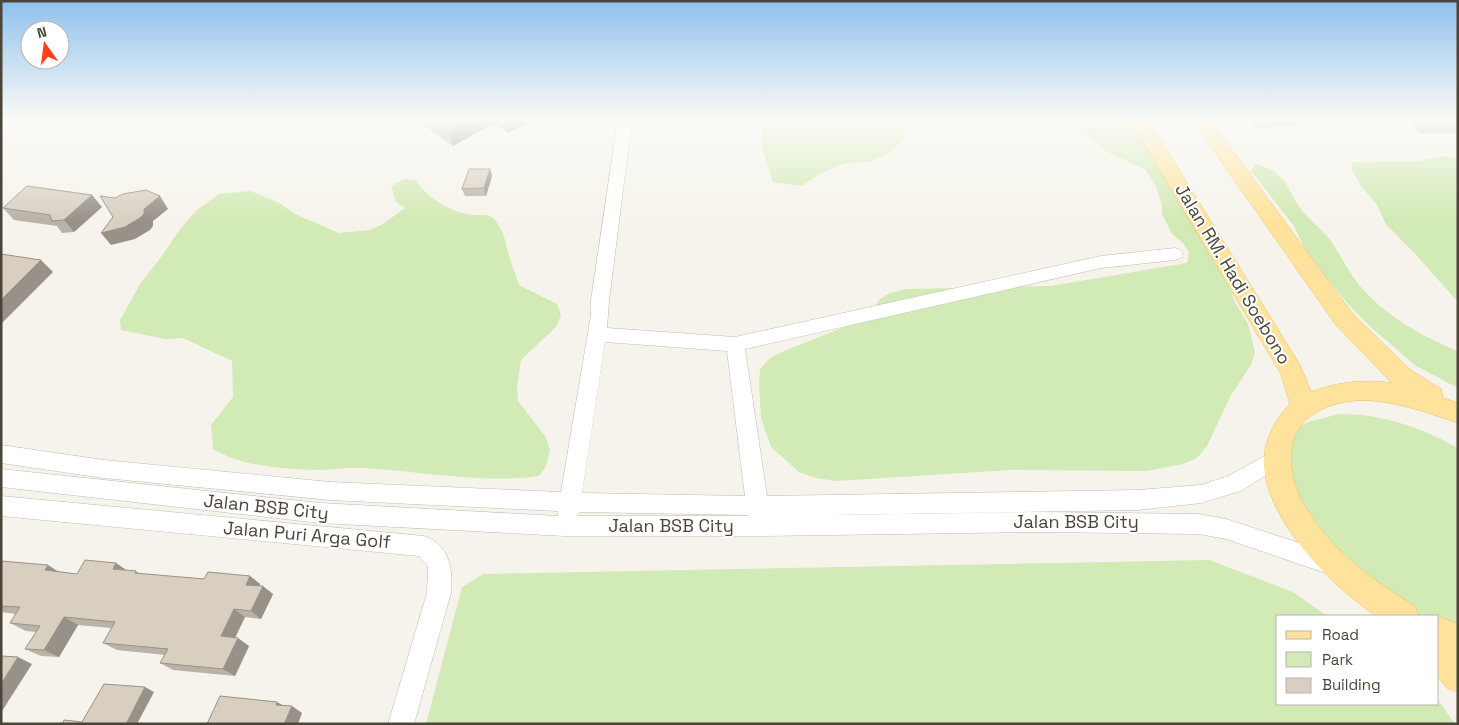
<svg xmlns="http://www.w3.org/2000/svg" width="1459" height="725" viewBox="0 0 1459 725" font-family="'Space Grotesk',sans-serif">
<rect width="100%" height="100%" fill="#f6f3ec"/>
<g fill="#d2eab5">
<polygon points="762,120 898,120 905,124 904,139 890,152 870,162 844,163 822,173 801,186 773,182 762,148"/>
<polygon points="1080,120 1133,120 1226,277 1234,300 1248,324 1255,352 1251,365 1231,395 1207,446 1197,458 1183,464 1147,471 1010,470 836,481 816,478 799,472 771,447 761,418 759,383 760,369 770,358 784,351 852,324 873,310 879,300 890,293 906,289 1050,286 1187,263 1189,253 1183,243 1172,234 1162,214 1162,205 1156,186 1145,169 1105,151 1081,128"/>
<polygon points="1441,156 1458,159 1458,302 1417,256 1386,224 1377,205 1361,186 1351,168 1353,162 1418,161"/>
<path d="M1255,164C1291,173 1285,190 1304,213C1313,223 1323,230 1331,241C1341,255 1348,272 1360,286C1384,315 1423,337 1458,351V388L1416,366L1373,329L1349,305L1320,270L1304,247L1294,226L1251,171Z"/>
<path d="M404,179L416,180C425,196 448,210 466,214C476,217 488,212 495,220C505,232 505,242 509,256C512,266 516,275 519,285L557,304L561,315L556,327L521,360L517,387L518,401L545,436L550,450L546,466L539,476C480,484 421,471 361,468C347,467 333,470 320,470C284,469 243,467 213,449L211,425L233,397L232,361L183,338L165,339L121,330L120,320L142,281L159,260L181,228L198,209L219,194L251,191L279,203L297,215L339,233L370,230L383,224L405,208L396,202L391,186Z"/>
<path d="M1339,414C1383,414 1420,427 1458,448V631L1438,627V616H1405L1371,600L1277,480L1296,429L1308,422Z"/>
<polygon points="1209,560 1293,592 1327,616 1278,616 1278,704 1438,704 1438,700 1455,724 426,724 462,587 483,574"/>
</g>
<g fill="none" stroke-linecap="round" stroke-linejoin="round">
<defs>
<g id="minor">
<path d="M618,120H632L609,300L607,328L735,337L1101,256L1175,248L1181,250L1183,254L1181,258L1175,260L1101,268L745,349L767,496L1138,490L1201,485L1228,476L1277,449L1284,452L1287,458L1284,464L1241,491L1201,503L1138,510L770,516L1038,512L1199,514L1226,519L1342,557L1345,565L1342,573L1334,576L1226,539L1199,534L1038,532L760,536H565L320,523L1,487V469L320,503L558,516V511L330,500L104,478L1,463V445L104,460L330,482L561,492L591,315V300ZM605,342L727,351L745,496L582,493ZM579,512L748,515V516H577Z"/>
<path d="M1,496L424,536C450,546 453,568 451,593L414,724H388L427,593L428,566L419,556L1,516Z"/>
</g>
<g id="major">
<path d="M1130,120H1148L1300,365L1311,392C1337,382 1364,379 1392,383L1336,325L1192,120H1210L1352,313L1409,369L1441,389L1443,398L1458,403V423C1413,408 1356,385 1312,415C1302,422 1296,431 1293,442C1288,467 1294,490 1308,511C1334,552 1374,581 1415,606L1419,616C1409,616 1385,619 1377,616C1369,612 1361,605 1355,600C1317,571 1262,509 1264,459C1265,438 1276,418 1290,404L1281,374Z"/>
<polygon points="1438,616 1458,624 1458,692 1447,688 1438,677"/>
</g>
</defs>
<use href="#minor" stroke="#c2bbae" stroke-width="1"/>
<use href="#major" stroke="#e6c16a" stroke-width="1"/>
<use href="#minor" fill="#fff" fill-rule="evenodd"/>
<use href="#major" fill="#ffe39c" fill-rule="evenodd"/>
</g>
<g fill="#bab2a6">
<polygon points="423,120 593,120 593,122 530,121 508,133 494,123 453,146 425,126"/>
<polygon points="1249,120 1297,120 1293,126 1255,128"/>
<polygon points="1407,120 1458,120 1458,133 1419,133"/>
<polygon points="490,169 492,176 486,196 465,196 462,189"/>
<polygon points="102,207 74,232 62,233 57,226 14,220 3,208"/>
<polygon points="1,561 59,572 77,574 116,563 126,570 136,571 140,574 204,579 250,576 260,584 260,586 273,594 261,619 245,617 235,638 249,646 235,676 173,670 160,663 165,655 117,650 103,643 111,628 78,625 59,657 41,656 25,649 36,632 26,631 10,623 16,614 1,612"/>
</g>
<g fill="#979187">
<polygon points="467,120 493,120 494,123 453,146 448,130"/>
<polygon points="505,120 529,120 530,121 508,133"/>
<polygon points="490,169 492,176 486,196 484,188"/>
<polygon points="92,195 102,207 74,232 64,220"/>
<polygon points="160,196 168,209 153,221 153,226 150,230 135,239 111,245 101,233 144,209"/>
<polygon points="41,260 53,272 1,324 1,300"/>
<polygon points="116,563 129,572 113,569"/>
<polygon points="48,565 62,574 45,570"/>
<polygon points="250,576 260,584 256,593 246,585"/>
<polygon points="263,586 273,594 261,619 251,611"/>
<polygon points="234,609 245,617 232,644 221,636"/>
<polygon points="64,617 78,625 59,657 44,650"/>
<polygon points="238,638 249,646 235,676 223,669"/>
<polygon points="18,657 32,664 2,711 1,711 1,684"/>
<polygon points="145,687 154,692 137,724 126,724"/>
<polygon points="277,702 288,708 276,705"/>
<polygon points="292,706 302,713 298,724 284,724"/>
</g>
<g fill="#d8cfc1" stroke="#979187">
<polygon points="433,120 467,120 448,130"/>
<polygon points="1421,120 1458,120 1458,125 1426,125"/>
<polygon points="469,169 490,169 484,188 462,189"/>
<polygon points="27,186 92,195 64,220 52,221 50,215 3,208"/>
<polygon points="146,190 160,196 144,209 144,214 140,218 125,227 101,233 113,217 100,196 115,198 123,194"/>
<polygon points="1,254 41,260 1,300"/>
<polygon points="85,560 116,563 113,569 136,571 135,573 204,579 208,572 250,576 246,585 263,586 251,611 234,609 221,636 238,638 223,669 160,663 168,649 103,643 115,622 64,617 44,650 25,649 40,626 10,623 20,607 1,606 1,561 48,565 45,570 77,574"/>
<polygon points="1,656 18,657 1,684"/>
<polygon points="104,684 145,687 126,724 62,724 64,720 82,722"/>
<polygon points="220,696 277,702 276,705 292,706 284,724 207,724"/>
</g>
<linearGradient id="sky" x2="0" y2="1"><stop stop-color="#8fc1ec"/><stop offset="0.54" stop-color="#fbfaf6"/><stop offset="1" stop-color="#fbfaf6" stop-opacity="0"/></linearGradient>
<rect width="1459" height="221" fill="url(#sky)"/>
<g text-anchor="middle" stroke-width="4" stroke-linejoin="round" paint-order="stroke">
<g font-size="18" fill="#4b4439" stroke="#fff">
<text transform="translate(1233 274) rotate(59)" y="6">Jalan RM. Hadi Soebono</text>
<text transform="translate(266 507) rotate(6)" y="6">Jalan BSB City</text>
<text x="1076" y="528">Jalan BSB City</text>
<text x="671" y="532">Jalan BSB City</text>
<text transform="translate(307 535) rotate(5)" y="6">Jalan Puri Arga Golf</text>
</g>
</g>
<rect width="1459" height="725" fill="none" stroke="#4b4439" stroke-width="5"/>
<rect x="1276" y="615" width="162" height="90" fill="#ffffff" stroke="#b7b4b0"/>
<rect x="1286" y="631" width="25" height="8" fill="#ffe39c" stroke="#b7b4b0"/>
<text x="1322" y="640" font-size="15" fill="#4b4439">Road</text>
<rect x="1286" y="652" width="25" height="15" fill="#d2eab5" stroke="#b7b4b0"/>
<text x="1322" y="665" font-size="15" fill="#4b4439">Park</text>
<rect x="1286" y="678" width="25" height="15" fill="#d8cfc1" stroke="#b7b4b0"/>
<text x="1322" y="690" font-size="15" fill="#4b4439">Building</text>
<g transform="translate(45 45) rotate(346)"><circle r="24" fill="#ffffff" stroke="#b7b4b0"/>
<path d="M0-4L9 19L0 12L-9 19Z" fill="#fc3f1d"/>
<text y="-8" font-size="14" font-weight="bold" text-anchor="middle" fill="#4b4439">N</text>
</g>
</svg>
